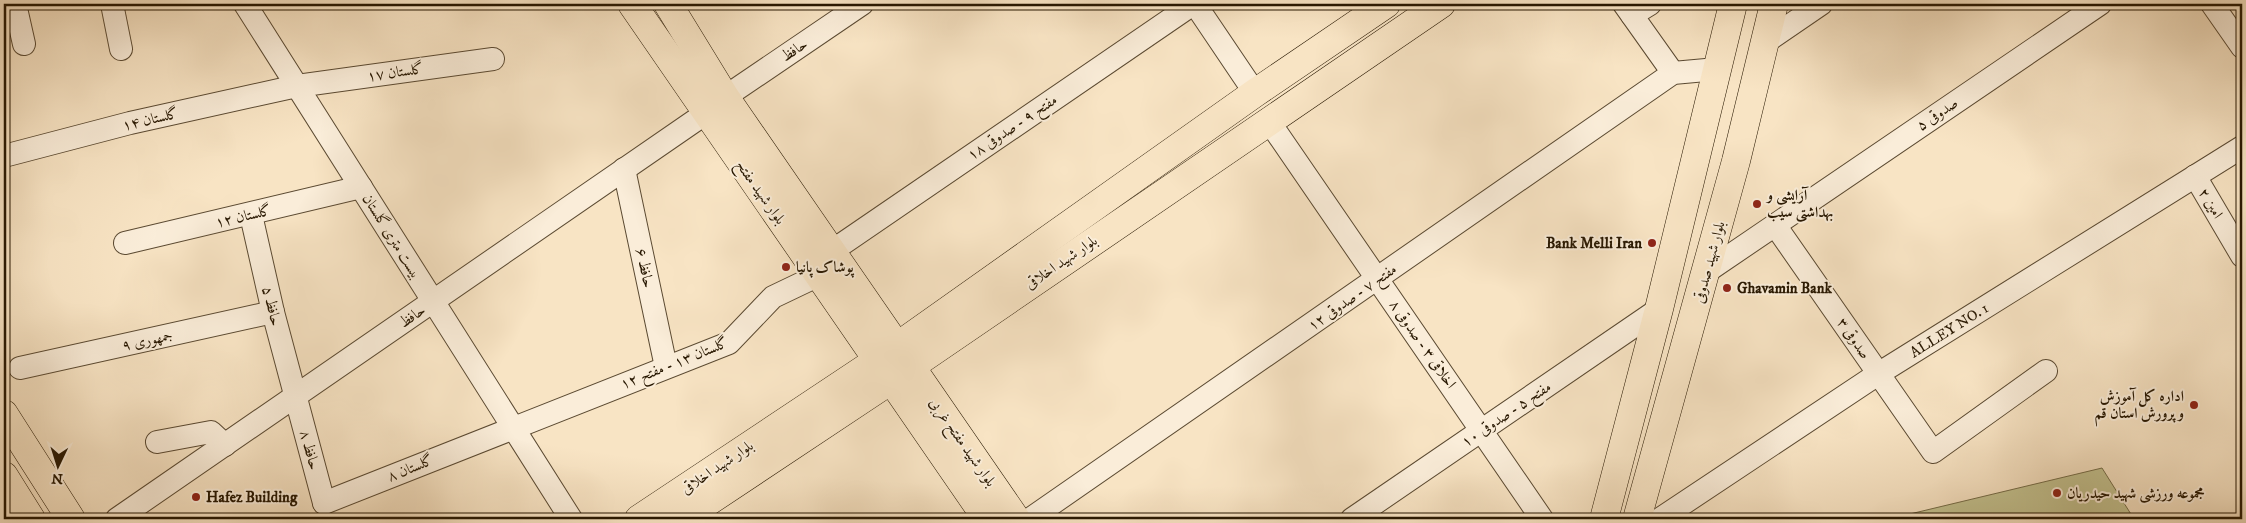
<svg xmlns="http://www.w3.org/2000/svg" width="2246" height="523" viewBox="0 0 2246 523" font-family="'IM FELL DW Pica',Amiri,serif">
<rect width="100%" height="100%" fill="#f8e4c4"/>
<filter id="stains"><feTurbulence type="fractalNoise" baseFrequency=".004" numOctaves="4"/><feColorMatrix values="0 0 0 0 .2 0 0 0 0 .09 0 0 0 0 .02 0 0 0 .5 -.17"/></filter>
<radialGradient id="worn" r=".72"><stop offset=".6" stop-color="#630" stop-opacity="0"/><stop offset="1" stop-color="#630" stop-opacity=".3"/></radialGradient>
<polygon fill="#c3c290" stroke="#756c48" points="2102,468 2134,519 1889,519"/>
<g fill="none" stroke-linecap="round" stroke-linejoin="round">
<defs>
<g id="minor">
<polyline points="15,4 24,44"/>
<polyline points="112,4 121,49"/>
<polyline points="245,4 571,519"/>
<polyline points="1195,4 1255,93"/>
<polyline points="1624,4 1673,73"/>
<polyline points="2212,4 2242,47"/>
<polyline points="1632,15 1650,4"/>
<polyline points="1764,43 1821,4"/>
<polyline points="725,97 862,4"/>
<polyline points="1268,120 1542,519"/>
<polyline points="4,156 130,123 297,86 493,59"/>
<polyline points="624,169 666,367"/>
<polyline points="2195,176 2242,256"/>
<polyline points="251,215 273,312 324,503"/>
<polyline points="1775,225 1933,452 2046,371"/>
<polyline points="125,243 361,187"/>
<polyline points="832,251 1193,4"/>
<polyline points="1706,272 2100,4"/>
<polyline points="20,368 273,312"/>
<polyline points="157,442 211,432 225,445"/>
<polyline points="324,503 729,343 773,297 819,275"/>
<polyline points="4,513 25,509"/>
<polyline points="117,519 706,113"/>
<polyline points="1030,519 1673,73 1717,69"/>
<polyline points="1352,519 1659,309"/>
<polyline points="1660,519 1878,374 2242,147"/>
</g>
<g id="major">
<polyline points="632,4 987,519"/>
<polyline points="668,4 725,97 1016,519"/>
<polyline points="4,414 71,519"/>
<polyline points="4,476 31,519"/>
<polyline points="639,519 878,360 1255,93 1386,4"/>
<polyline points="682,519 891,380 1441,4"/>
<polyline points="1604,519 1659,309 1733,4"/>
<polyline points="1637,519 1736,161 1774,4"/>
</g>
</defs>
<use href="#minor" stroke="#5b4a32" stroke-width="24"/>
<use href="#major" stroke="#271701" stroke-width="29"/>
<use href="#minor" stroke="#faedd9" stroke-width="22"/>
<use href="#major" stroke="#f8e4c4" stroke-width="28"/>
</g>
<g fill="#8f2418" stroke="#faedd9" stroke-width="2">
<circle cx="1757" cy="204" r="5"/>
<circle cx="1652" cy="243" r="5"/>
<circle cx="786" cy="267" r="5"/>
<circle cx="1727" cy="288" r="5"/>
<circle cx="2194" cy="405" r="5"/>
<circle cx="2057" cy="493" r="5"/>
<circle cx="196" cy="497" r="5"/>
</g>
<g text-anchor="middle" stroke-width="4" stroke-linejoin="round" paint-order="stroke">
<g font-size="15" fill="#271701" stroke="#faedd9">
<text transform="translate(794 50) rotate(-34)" y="5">حافظ</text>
<text transform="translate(395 72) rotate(-8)" y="5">گلستان ۱۷</text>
<text transform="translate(1937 114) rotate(-34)" y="5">صدوقی ۵</text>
<text transform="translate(150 119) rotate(-13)" y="5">گلستان ۱۴</text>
<text transform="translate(1012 127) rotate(-34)" y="5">مفتح ۹ - صدوقی ۱۸</text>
<text transform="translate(761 192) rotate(55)" y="5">بلوار شهید مفتح</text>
<text transform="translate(2211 203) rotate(59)" y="5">امین ۲</text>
<text transform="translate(243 216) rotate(-13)" y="5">گلستان ۱۲</text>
<text transform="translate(392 236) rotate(58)" y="5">بیست متری گلستان</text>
<text transform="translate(1061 262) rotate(-34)" y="5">بلوار شهید اخلاقی</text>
<text transform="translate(1709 262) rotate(-75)" y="5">بلوار شهید صدوقی</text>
<text transform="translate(645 268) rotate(78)" y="5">حافظ ۶</text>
<text transform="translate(1352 297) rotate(-35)" y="5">مفتح ۷ - صدوقی ۱۲</text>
<text transform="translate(272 306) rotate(76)" y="5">حافظ ۵</text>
<text transform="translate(412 316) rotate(-35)" y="5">حافظ</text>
<text transform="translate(1949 330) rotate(-32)" y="5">ALLEY NO. 1</text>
<text transform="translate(1854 338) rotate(55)" y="5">صدوقی ۳</text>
<text transform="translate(147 340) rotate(-12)" y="5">جمهوری ۹</text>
<text transform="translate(1423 344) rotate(55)" y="5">اخلاقی ۳ - صدوقی ۸</text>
<text transform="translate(674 363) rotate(-22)" y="5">گلستان ۱۳ - مفتح ۱۲</text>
<text transform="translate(1506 414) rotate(-34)" y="5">مفتح ۵ - صدوقی ۱۰</text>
<text transform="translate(963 442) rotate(55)" y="5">بلوار شهید مفتح غربی</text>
<text transform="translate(310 450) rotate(75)" y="5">حافظ ۸</text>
<text transform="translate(717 467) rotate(-34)" y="5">بلوار شهید اخلاقی</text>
<text transform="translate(410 468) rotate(-22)" y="5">گلستان ۸</text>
</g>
<g font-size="15" font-weight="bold" fill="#271701" stroke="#faedd9" text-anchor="start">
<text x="1767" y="200">آرایشی و<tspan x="1767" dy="17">بهداشتی سیب</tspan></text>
<text x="1642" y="248" text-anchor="end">Bank Melli Iran</text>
<text x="796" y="272">پوشاک پانیا</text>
<text x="1737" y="293">Ghavamin Bank</text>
<text x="2184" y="401" text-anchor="end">اداره کل آموزش<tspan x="2184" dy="17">و پرورش استان قم</tspan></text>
<text x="2067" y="498">مجموعه ورزشی شهید حیدریان</text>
<text x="206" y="502">Hafez Building</text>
</g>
</g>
<rect width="2246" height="523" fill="none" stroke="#f8e4c4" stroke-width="20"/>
<rect x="5" y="5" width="2236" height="513" fill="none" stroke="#271701" stroke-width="2.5"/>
<rect x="10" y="10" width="2226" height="503" fill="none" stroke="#271701"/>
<g transform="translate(58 466) rotate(184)" stroke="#faedd9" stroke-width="4" paint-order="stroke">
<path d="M0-4L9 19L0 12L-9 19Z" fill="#271701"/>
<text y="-8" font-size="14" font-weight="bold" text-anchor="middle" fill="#271701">N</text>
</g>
<rect width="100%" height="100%" filter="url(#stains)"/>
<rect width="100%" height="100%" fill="url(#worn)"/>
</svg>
